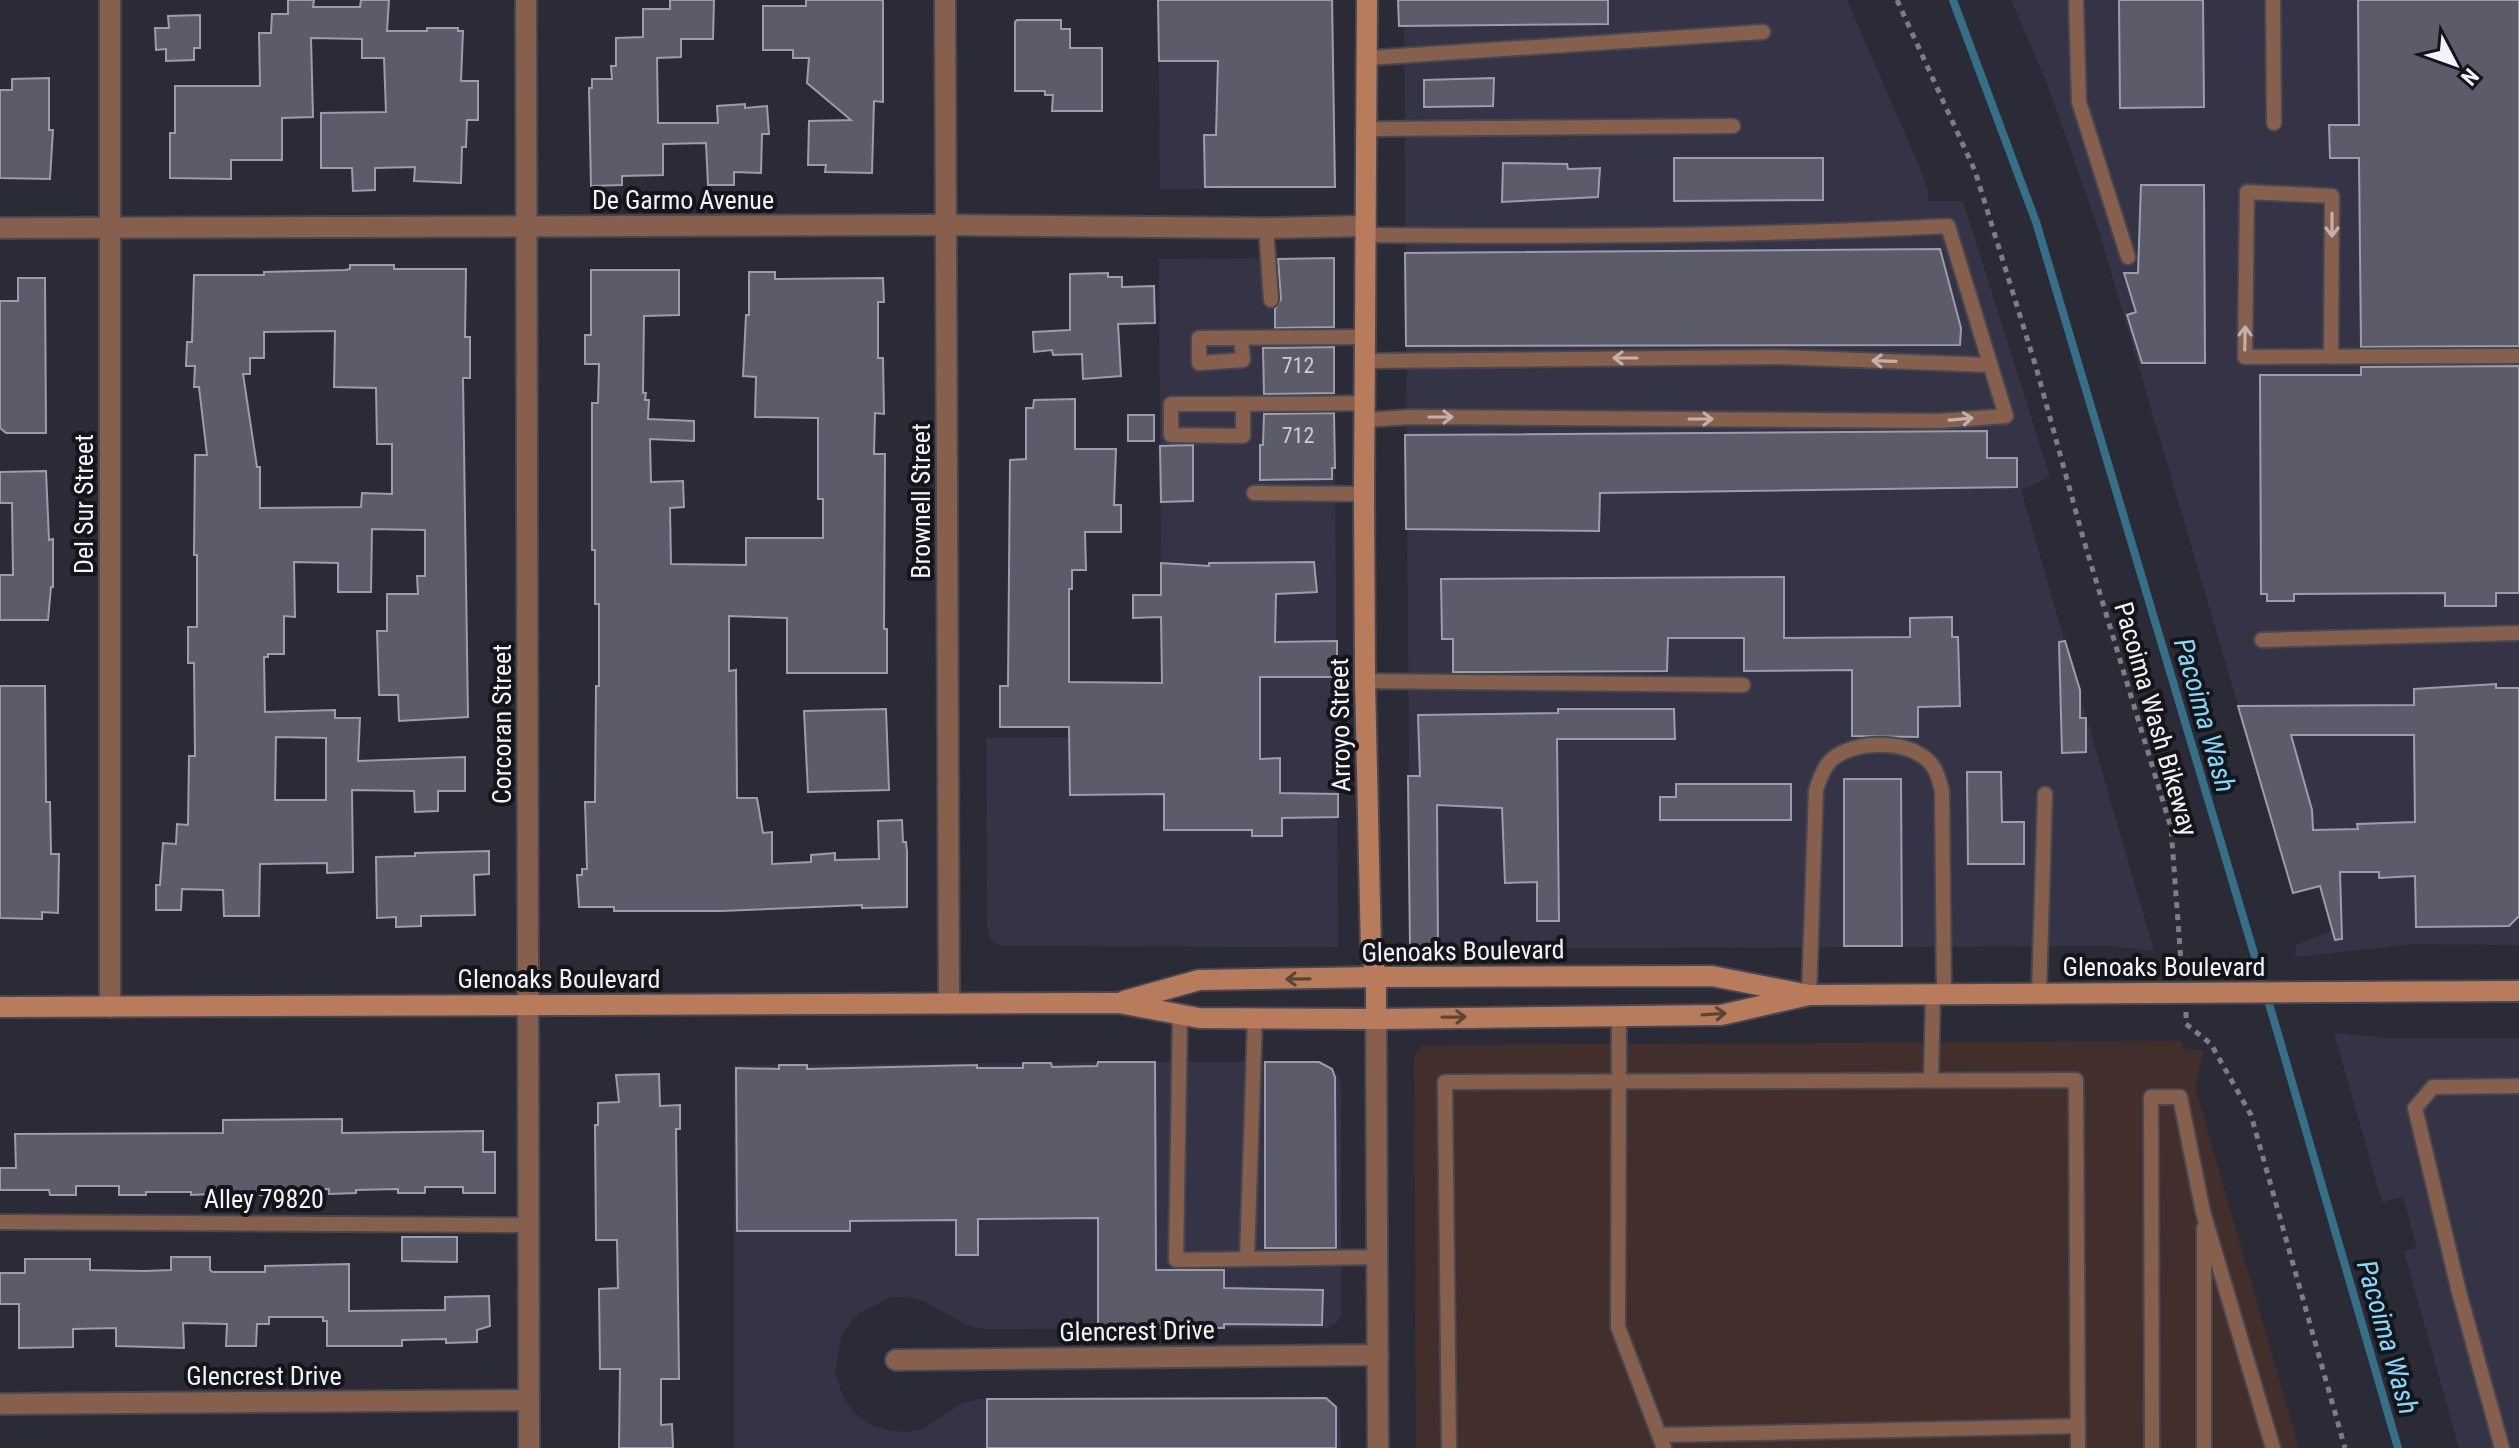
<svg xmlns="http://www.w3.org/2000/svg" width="2519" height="1448" viewBox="0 0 2519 1448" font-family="'Roboto Condensed',sans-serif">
<rect width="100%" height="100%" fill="#2a2b37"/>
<polygon fill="#422e2b" points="2182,1041 2182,1049 2204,1050 2195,1087 2299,1448 1416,1448 1414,1056 1422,1045"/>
<g fill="#343446">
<polygon points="1158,0 1334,0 1335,187 1160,189"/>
<polygon points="1404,0 1847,0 1920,168 1928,190 1928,201 1963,201 2050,477 2021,490 2154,951 2108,946 1410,949"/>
<polygon points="2011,0 2519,0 2519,945 2416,944 2295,957 2296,945 2332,931 2320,886 2293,893 2099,231 2048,86"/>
<polygon points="1334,258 1338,947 1004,946 997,944 990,938 987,925 986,738 1162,737 1159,259"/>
<polygon points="2334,1033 2389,1038 2519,1038 2519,1448 2459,1448 2404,1251 2417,1248 2403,1197 2382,1202"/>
<polygon points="1155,1062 1319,1062 1328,1065 1334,1075 1339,1075 1341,1088 1341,1315 1339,1320 1328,1328 983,1329 964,1324 924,1301 909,1297 891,1297 859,1313 842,1333 835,1372 843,1397 854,1413 869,1424 885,1430 905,1432 923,1429 961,1404 978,1399 1328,1398 1340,1408 1341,1448 734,1448 734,1065"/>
</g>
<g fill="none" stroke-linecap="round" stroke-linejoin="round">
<polyline stroke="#367086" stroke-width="8" points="1953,0 2036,222 2278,1034 2398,1448"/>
</g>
<g fill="#5b5b69" stroke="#9c9dac" stroke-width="2" fill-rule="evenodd">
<polygon points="288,0 314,0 313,7 360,7 361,0 389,0 387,31 427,31 427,28 458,28 458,31 463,31 461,81 478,81 478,120 467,120 466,147 462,147 461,183 414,181 415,167 375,168 375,190 353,191 352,168 321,168 321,113 386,112 384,58 362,58 362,39 311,38 313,117 282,118 282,160 231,160 231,179 170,178 170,133 175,133 175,86 260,86 259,33 271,33 272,14 288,14"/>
<polygon points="670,0 714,0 713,39 681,39 681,57 657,58 658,123 718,123 717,106 745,104 745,108 767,106 769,134 762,134 761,173 734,172 734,185 708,185 706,143 663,144 663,175 622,176 622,185 591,186 589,88 592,88 592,79 612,79 611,66 616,66 616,38 643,37 643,9 670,9"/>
<polygon points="806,0 883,0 883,102 874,101 872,173 825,172 826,165 808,165 809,121 851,120 807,83 809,58 793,58 793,50 763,50 763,6 806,6"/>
<polygon points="1158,0 1332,0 1335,187 1205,187 1204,135 1216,135 1218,61 1159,61"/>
<polygon points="1398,0 1608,0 1608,24 1399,26"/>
<polygon points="2119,0 2203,0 2204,107 2120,108"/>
<polygon points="2358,0 2519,0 2519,346 2361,347 2359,158 2330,158 2329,125 2359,125"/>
<polygon points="200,15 200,48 194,48 194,60 166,61 166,49 156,50 155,28 169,28 168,16"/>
<polygon points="1017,20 1061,20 1061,29 1070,29 1070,48 1102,48 1102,111 1052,111 1053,95 1045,95 1045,91 1015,91 1015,22"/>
<polygon points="49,78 49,130 53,130 50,179 0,178 0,90 12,90 12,79"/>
<polygon points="1494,78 1493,106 1424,107 1424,80"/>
<polygon points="1674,158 1823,158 1823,200 1674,201"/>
<polygon points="1503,163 1567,164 1568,169 1600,168 1598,197 1502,202"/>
<polygon points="2141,185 2204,185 2205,363 2142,363 2127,315 2136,312 2124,273 2138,273"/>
<polygon points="1940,249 1961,328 1960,345 1406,346 1405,253"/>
<polygon points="1334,258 1334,327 1275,328 1275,309 1281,299 1278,259"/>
<path d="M350,265H394V269H466L465,337H470V378H463L468,717L399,721L398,695H379L377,631H387V594H418L417,576H425V530L372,529L371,592H338V563L294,562L295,617L284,616V654H268V657H264L265,712L335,710V718H360L358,761L465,757V791H438V811L415,812L414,791L352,790L353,872L327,873V863L260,864L259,916H224L223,890L182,889L181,910H156V885H160L163,843L176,844L177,824L188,825L189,756H195L194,663H188V627H197V555H194L195,455H207L199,387H194L195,366H186L187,342H192L194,275H264V272L345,270L350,269ZM335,331L334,387L376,388L377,444H392V494L362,493L361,507L260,508V467H257L243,374H250V358H264V332ZM276,737L326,738V800H275Z"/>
<polygon points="591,270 679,270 679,315 644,316 643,393 646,393 645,400 649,400 648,419 694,421 694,441 650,439 651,482 683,481 684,507 670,508 671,564 746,565 746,538 823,538 823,499 818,499 818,418 755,417 756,377 743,376 746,315 749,315 749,272 775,272 775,279 883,278 884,302 878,302 878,358 883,358 884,414 875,413 874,454 885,454 884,629 887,629 887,673 787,673 787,618 729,616 729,671 736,670 737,798 757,798 763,833 772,832 772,864 811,862 811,855 835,853 835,860 879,859 878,821 902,820 903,842 906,842 907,852 907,907 862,908 862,905 721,911 614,911 614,907 579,907 577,875 582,875 582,869 587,869 585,802 595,802 596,686 599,686 599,604 595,604 595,550 592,550 592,403 598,403 599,364 585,364 585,335 591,335"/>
<polygon points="1108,273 1108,277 1122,277 1122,287 1154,286 1155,323 1118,324 1121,376 1083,379 1082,354 1053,355 1052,350 1034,352 1033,332 1070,330 1070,274"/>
<polygon points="18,278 45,278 46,433 6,433 0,428 0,301 18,301"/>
<polygon points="1334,347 1334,393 1264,394 1263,348"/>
<polygon points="2519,366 2519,593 2496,593 2496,606 2445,606 2445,593 2294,594 2294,601 2267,601 2267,594 2261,594 2260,375 2361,375 2361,367"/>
<polygon points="1075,399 1075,449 1116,449 1114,505 1121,505 1121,532 1085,532 1086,570 1072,570 1072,589 1069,589 1069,682 1162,683 1161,617 1133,618 1133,595 1161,595 1161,563 1209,566 1209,563 1314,562 1317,592 1276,594 1275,642 1337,641 1337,677 1260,677 1260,759 1280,758 1280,793 1338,794 1338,817 1282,818 1282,836 1252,836 1252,830 1164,830 1164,794 1070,795 1069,727 1000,727 1000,686 1008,686 1010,460 1026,459 1026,408 1033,408 1034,400"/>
<polygon points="1334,413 1335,468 1332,468 1332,479 1260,480 1260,445 1263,445 1264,414"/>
<rect x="1128" y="415" width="26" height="26"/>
<polygon points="1987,431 1987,458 2017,458 2017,487 1600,493 1599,531 1406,529 1405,435"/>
<polygon points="1193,445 1193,501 1161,502 1160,446"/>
<polygon points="46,471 49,540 53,539 53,587 51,587 48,620 0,620 0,575 13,575 12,503 0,503 0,472"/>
<polygon points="1784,577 1784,638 1910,637 1910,618 1952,617 1952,637 1958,637 1960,706 1918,707 1918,737 1852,736 1852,670 1744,671 1744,638 1668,638 1667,671 1499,672 1453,672 1453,639 1442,639 1441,579"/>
<polygon points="2065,641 2080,690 2080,718 2086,718 2086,752 2062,753 2059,642"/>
<path d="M2496,684V688H2519V916L2509,926L2416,927L2415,876L2379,878V872H2340L2342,939L2335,940L2320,886L2293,893L2238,706L2414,705V689ZM2291,735H2414L2415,822L2357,824L2358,829L2313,830L2312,810Z"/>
<polygon points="0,686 45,686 46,802 50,802 51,854 59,854 58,913 42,912 42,919 0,918"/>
<polygon points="886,709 889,790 808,792 804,711"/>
<polygon points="1558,709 1674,709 1675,739 1557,739 1559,921 1537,921 1537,882 1505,883 1502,808 1437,805 1438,949 1410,949 1408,776 1420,776 1418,715 1558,713"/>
<polygon points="1967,772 2001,772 2002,822 2024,822 2024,864 1968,864"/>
<polygon points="1844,779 1901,779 1902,946 1844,946"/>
<polygon points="1676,784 1791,784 1791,820 1660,820 1660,797 1676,797"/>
<polygon points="489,851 489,874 474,875 475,915 421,916 421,926 396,927 396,917 377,918 376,857 415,856 415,853"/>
<polygon points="1098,1062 1155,1062 1156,1270 1224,1270 1224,1288 1323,1290 1322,1325 1224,1324 1224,1328 1098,1328 1098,1218 978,1219 978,1255 956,1255 956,1220 850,1221 850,1231 737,1231 736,1068 779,1069 779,1065 807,1065 807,1069 977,1065 977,1068 1023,1068 1023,1063 1051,1063 1052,1067 1097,1066"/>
<polygon points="1265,1062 1319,1062 1332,1069 1335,1077 1336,1248 1265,1248"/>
<polygon points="659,1074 660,1106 680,1105 680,1129 676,1129 679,1379 661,1379 661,1425 672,1424 673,1448 619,1448 620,1369 600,1369 599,1289 618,1288 617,1240 596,1240 595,1125 598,1125 598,1103 619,1102 616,1075"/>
<polygon points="342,1119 342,1133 483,1131 483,1152 495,1152 495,1193 463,1193 463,1187 425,1187 425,1193 398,1193 398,1189 356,1190 356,1193 329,1194 329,1189 286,1190 286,1195 260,1195 260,1192 191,1195 191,1192 146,1192 146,1195 119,1195 119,1186 76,1186 76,1195 50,1195 49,1190 0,1190 0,1168 16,1168 15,1134 223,1133 223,1120"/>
<polygon points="402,1237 457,1237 457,1262 402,1261"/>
<polygon points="171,1257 210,1257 210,1270 213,1272 265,1272 265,1266 349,1264 349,1311 445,1310 445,1297 489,1296 490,1326 477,1330 477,1342 446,1343 446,1339 402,1340 402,1346 327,1346 327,1321 323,1321 323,1317 269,1317 269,1324 257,1324 256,1346 226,1346 227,1324 183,1323 184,1348 116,1346 116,1328 73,1329 73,1347 19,1348 19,1304 0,1304 0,1273 25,1273 25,1259 90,1259 90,1270 144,1271 171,1270"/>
<polygon points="1326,1398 1336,1407 1336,1448 987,1448 987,1399"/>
</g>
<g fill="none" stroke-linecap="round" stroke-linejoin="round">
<defs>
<g id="lane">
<polyline points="2076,0 2079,102 2128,257"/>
<polyline points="2273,0 2274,123"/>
<polyline points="1368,58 1763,32"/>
<polyline points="1368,129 1733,126"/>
<polyline points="1266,228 1271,300"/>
<polyline points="1241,338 1243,360 1199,363 1199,338 1366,337"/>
<polyline points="2331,357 2332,196 2247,192 2245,357 2519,356"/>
<polyline points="1366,361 1779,357 1990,365"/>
<path d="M1243,404V436L1171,435V404C1235,404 1300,404 1365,403"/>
<path d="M1364,420L1411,417L1939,421L2006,416L1948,226C1754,236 1561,237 1366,235"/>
<polyline points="1254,493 1364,494"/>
<polyline points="2262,640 2519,633"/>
<polyline points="1365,681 1743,685"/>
<polyline points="2039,994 2045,794"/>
<path d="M1809,995L1816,790C1820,778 1824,765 1835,757C1858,741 1902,740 1925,758C1936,766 1939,779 1942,791L1944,994"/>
<polyline points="1180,1015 1176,1260 1247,1259 1255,1018"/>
<polyline points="1619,1016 1618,1327 1664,1448"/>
<polyline points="1931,1080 1933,994"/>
<polyline points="0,1222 528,1225"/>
<polyline points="2204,1228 2204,1448"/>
<polyline points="1247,1259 1377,1257"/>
<polyline points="1659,1435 2078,1426"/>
<polyline points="1449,1448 1445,1082 2076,1080 2078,1448"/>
<polyline points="2152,1448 2151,1097 2180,1097 2203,1212 2273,1448"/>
<polyline points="2502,1448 2459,1292 2415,1108 2433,1087 2519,1086"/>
</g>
<g id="street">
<polyline points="526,0 529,1448"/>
<polyline points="945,0 949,1003"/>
<polyline points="0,228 946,225 1266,228 1366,226"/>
<polyline points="110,1007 110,0"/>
<polyline points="1376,1019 1378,1448"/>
<polyline points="896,1360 1378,1355"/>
<polyline points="0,1404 529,1400"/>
</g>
<g id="secondary">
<polyline points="1367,0 1364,494 1365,681 1371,950 1376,977 1376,1019"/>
<polyline points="1124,1001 1199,980 1376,977 1712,976 1809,995 2519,991"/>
<polyline points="0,1007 1119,1003 1199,1018 1376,1019 1721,1015 1809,995"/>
</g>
</defs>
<use href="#lane" stroke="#464752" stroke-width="18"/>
<use href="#street" stroke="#464752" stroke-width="24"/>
<use href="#secondary" stroke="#464752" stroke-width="24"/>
<g stroke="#7c7d87" stroke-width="5" stroke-dasharray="6 6" stroke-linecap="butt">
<polyline points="1897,0 1975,171 2036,367 2084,541 2171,828 2182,975"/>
<polyline points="2186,1012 2186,1024 2211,1044 2251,1115 2345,1448"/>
</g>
<use href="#lane" stroke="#86604c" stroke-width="14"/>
<use href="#street" stroke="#86604c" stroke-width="20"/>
<use href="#secondary" stroke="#b87c5c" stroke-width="20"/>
</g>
<defs><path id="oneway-shaft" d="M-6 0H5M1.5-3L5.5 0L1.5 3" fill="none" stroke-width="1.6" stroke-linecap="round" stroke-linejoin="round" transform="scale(2)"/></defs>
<g stroke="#c1b0ac">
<use href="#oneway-shaft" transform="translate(2332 225) rotate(90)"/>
<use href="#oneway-shaft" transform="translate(2245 338) rotate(-89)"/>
<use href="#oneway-shaft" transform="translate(1625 358) rotate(180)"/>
<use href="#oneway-shaft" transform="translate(1884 361) rotate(-178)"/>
<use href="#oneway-shaft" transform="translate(1441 417)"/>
<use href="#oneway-shaft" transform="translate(1701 419)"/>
<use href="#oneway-shaft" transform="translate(1961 419) rotate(-5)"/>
</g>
<g stroke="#5e4337">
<use href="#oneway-shaft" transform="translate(1298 979) rotate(179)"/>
<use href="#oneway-shaft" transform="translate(1714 1014) rotate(-4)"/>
<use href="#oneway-shaft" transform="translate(1454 1017) rotate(-1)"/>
</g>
<g text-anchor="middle" stroke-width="8" stroke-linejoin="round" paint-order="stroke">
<g font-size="22" fill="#ccccd6">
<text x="1298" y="373">712</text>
<text x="1298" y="443">712</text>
</g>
<g font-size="26" fill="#f1f2fa" stroke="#141419">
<text x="683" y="209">De Garmo Avenue</text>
<text transform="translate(921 501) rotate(-90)" y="9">Brownell Street</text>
<text transform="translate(84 504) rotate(-90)" y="9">Del Sur Street</text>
<text transform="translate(2156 719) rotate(74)" y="9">Pacoima Wash Bikeway</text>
<text transform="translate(502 724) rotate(-90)" y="9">Corcoran Street</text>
<text transform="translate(1340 725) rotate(-91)" y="9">Arroyo Street</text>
<text transform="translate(1463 951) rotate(-1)" y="9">Glenoaks Boulevard</text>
<text x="2164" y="976">Glenoaks Boulevard</text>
<text x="559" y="988">Glenoaks Boulevard</text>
<text x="264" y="1208">Alley 79820</text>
<text transform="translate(1137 1331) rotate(-1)" y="9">Glencrest Drive</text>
<text x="264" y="1385">Glencrest Drive</text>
</g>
<g font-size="28" font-style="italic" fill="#80dafe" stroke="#141419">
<text transform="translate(2205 715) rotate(74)" y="10">Pacoima Wash</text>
<text transform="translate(2388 1337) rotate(74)" y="10">Pacoima Wash</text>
</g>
</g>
<g transform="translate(2455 64) rotate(131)" stroke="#141419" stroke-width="6" paint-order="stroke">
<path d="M0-6L14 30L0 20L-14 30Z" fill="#f1f2fa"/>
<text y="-12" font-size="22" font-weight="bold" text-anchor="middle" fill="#f1f2fa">N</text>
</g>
</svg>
